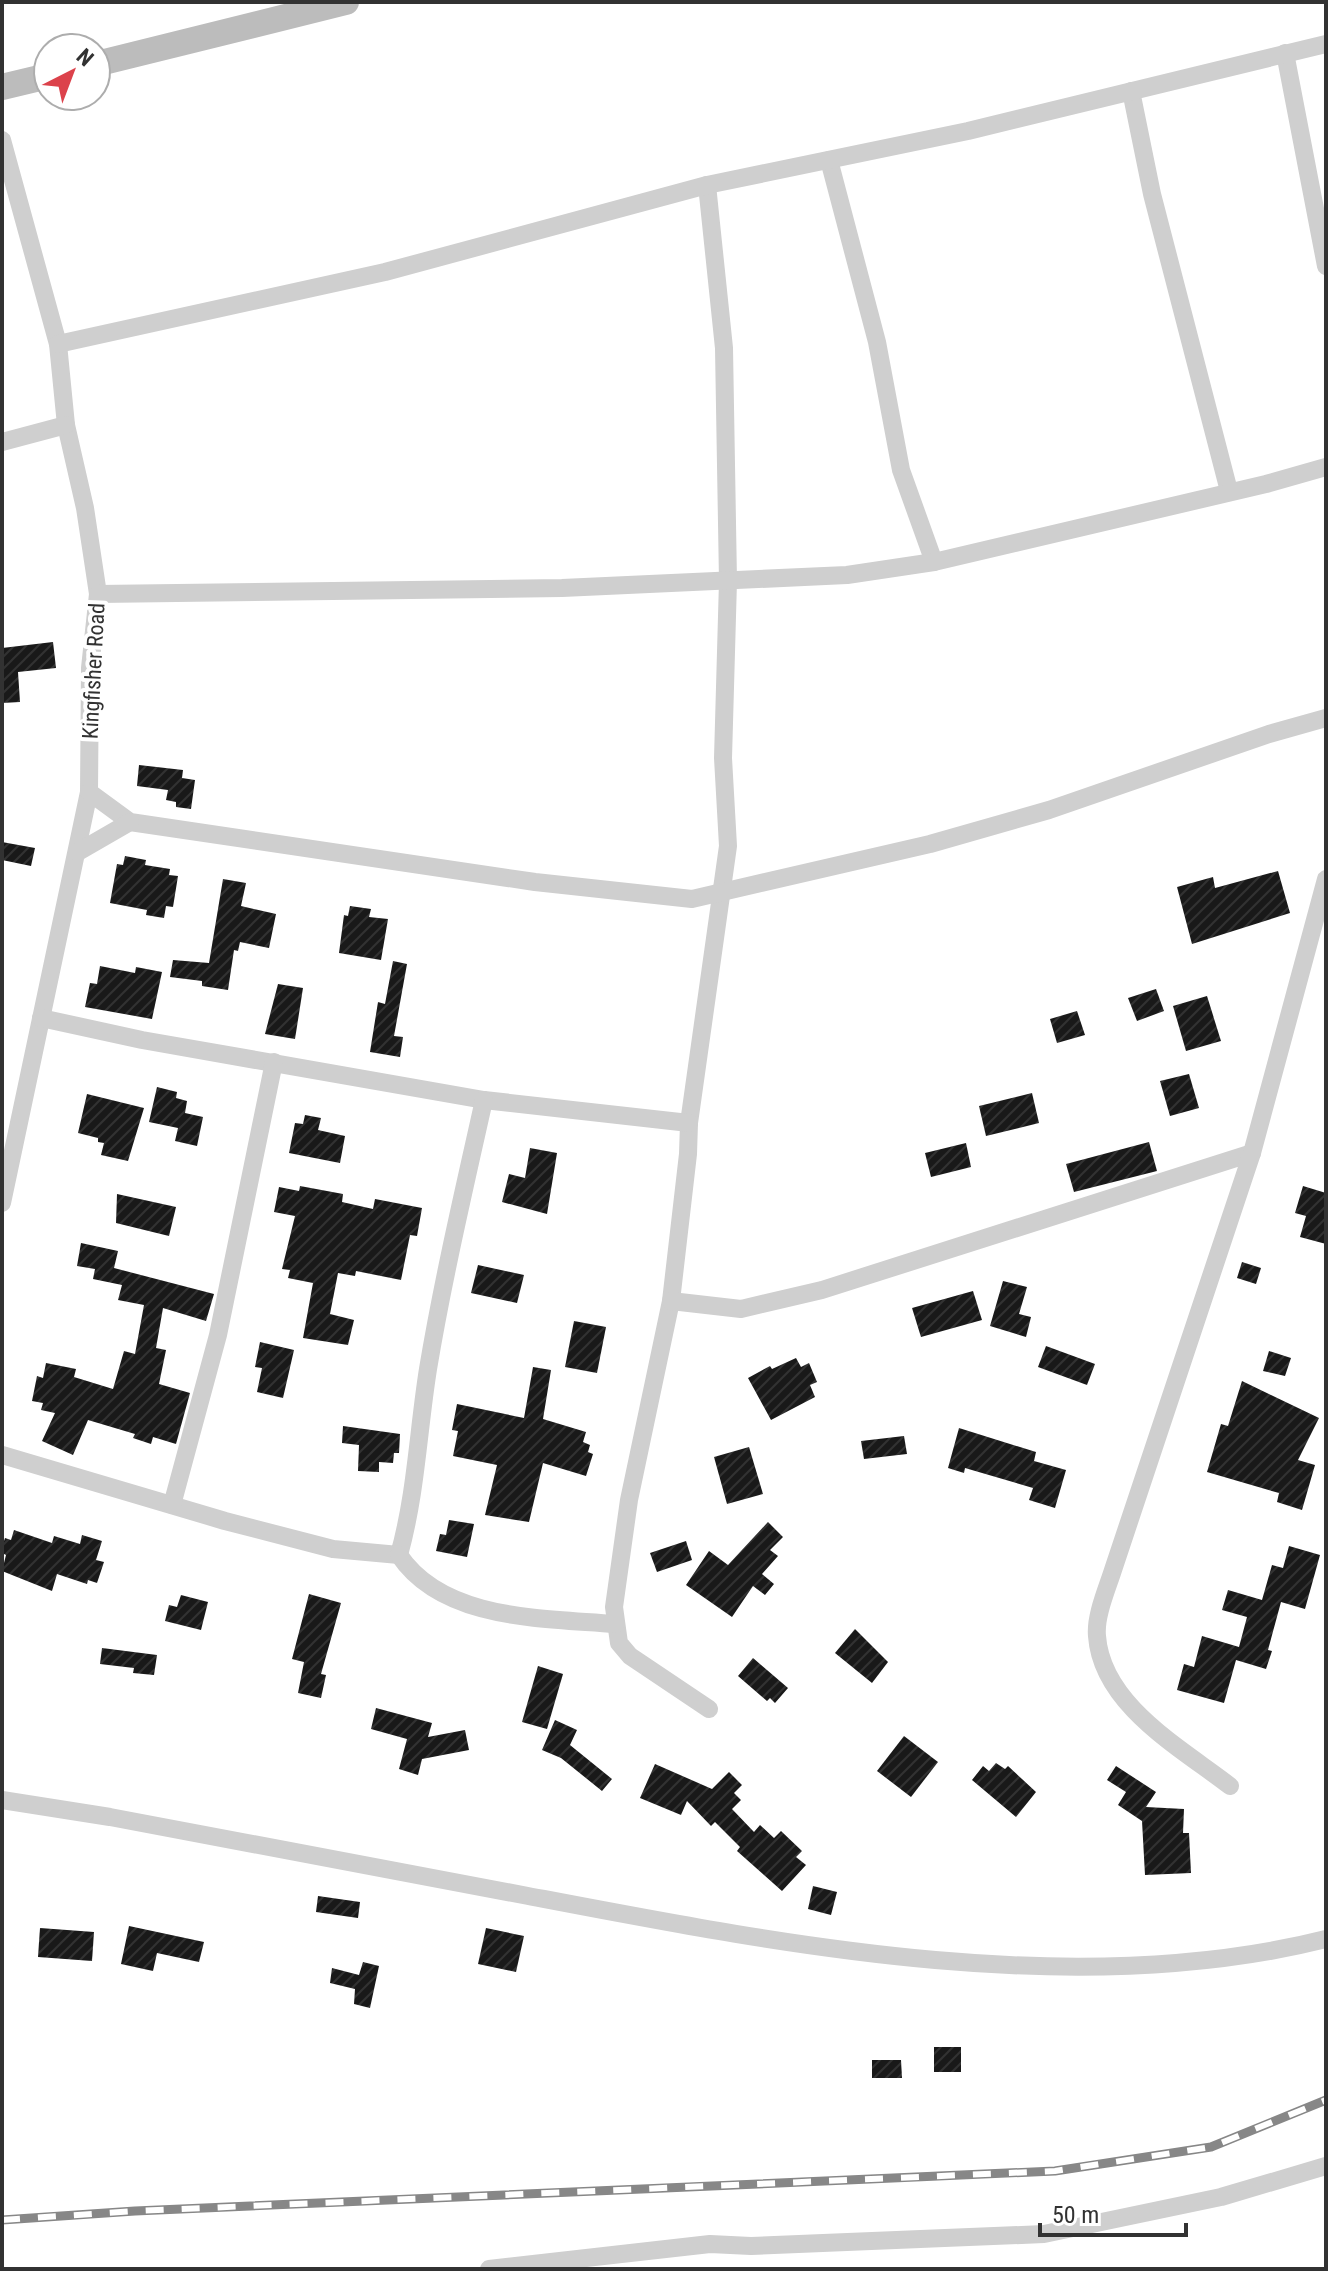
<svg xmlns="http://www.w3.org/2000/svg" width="1328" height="2271" viewBox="0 0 1328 2271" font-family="'Roboto Condensed',sans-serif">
<defs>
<pattern id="building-hatch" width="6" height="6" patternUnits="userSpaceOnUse" patternTransform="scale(2)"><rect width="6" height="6" fill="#191919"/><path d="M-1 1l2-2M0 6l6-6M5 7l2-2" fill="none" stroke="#323232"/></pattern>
</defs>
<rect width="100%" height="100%" fill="#fff"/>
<g fill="url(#building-hatch)">
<polygon points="53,642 56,668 18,672 20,702 2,703 2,648"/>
<polygon points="139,765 183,770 182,778 195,780 191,809 176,807 176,802 166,800 168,790 137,786"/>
<polygon points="2,842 35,848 31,866 2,860"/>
<polygon points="125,856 146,860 145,865 170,869 169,875 178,876 173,907 166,906 164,918 146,915 147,910 110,903 117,864 123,865"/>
<polygon points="1278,871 1290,913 1192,944 1177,887 1213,877 1215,888"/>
<polygon points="223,879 246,883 241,906 276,914 269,948 240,942 238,951 234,950 228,990 202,986 202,981 170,977 173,960 209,963"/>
<polygon points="350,906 371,909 369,917 388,919 381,960 339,953 344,915 348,916"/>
<polygon points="393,961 407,964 394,1036 403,1037 400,1057 370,1052 378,1002 385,1004"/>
<polygon points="100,966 135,973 136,967 162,972 152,1019 85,1007 90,983 97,984"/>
<polygon points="278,984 303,988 295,1039 265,1034"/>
<polygon points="1156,989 1164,1011 1137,1021 1128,998"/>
<polygon points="1207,996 1221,1041 1186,1051 1173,1006"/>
<polygon points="1077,1011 1085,1035 1057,1043 1050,1019"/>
<polygon points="1189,1074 1199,1108 1170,1116 1160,1081"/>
<polygon points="157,1087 177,1092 176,1098 187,1101 185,1113 203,1117 197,1146 175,1141 178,1128 149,1122"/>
<polygon points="1032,1093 1039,1123 986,1136 979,1106"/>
<polygon points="87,1094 144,1108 128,1161 101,1155 104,1143 98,1142 98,1138 78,1133"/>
<polygon points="305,1115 321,1118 318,1130 345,1136 340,1163 289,1153 295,1123 303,1124"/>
<polygon points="1149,1142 1157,1171 1074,1192 1066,1164"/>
<polygon points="966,1143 971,1167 931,1177 925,1153"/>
<polygon points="530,1148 557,1153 547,1214 502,1202 509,1174 525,1178"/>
<polygon points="300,1186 343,1194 342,1202 373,1209 375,1199 422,1208 417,1236 410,1235 401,1280 356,1271 355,1276 338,1273 330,1314 354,1320 348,1345 303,1338 313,1283 288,1278 290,1270 282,1269 295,1216 274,1212 279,1187 299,1191"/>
<polygon points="1303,1186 1326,1193 1326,1244 1300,1237 1306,1216 1295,1213"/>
<polygon points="117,1194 176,1207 169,1236 116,1223"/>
<polygon points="81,1243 118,1251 114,1268 214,1294 206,1321 163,1308 156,1348 166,1350 159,1384 190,1393 176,1444 153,1437 151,1444 133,1438 135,1434 88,1420 73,1455 42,1441 55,1413 41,1410 43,1403 32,1401 37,1376 43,1378 46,1363 76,1369 74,1377 113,1389 124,1351 135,1354 144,1305 118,1300 122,1285 93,1279 95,1269 77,1266"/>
<polygon points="1242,1262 1261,1268 1256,1284 1237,1278"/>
<polygon points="478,1265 524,1275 517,1303 471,1293"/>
<polygon points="1003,1281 1027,1287 1019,1314 1031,1317 1026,1337 990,1326"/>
<polygon points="973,1291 982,1320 921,1337 912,1308"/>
<polygon points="574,1321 606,1327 597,1373 565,1367"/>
<polygon points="260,1342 294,1350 283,1398 257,1392 262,1368 255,1367"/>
<polygon points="1046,1346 1095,1364 1087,1385 1038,1367"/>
<polygon points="1269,1351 1291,1358 1285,1376 1263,1371"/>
<polygon points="796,1358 801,1367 809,1363 817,1382 810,1385 815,1397 771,1420 748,1378 770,1366 772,1369"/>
<polygon points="533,1367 551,1370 543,1419 586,1432 583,1442 590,1445 588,1452 593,1454 586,1476 543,1463 529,1522 485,1515 497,1465 453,1456 458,1431 452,1430 457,1404 524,1418"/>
<polygon points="1242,1381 1319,1418 1298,1460 1315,1465 1302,1510 1277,1502 1279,1493 1207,1472 1221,1424 1228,1426"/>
<polygon points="343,1426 400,1434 399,1453 394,1453 393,1463 379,1462 379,1472 358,1471 359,1445 342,1443"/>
<polygon points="959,1428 1036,1452 1034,1461 1066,1470 1055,1508 1029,1500 1033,1488 965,1468 964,1473 948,1468"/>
<polygon points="904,1436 907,1454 864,1459 861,1441"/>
<polygon points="749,1447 763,1494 727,1504 714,1457"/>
<polygon points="449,1520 474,1524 467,1557 436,1551 440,1534 446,1535"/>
<polygon points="768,1522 783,1537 770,1550 778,1556 762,1574 774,1584 765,1595 753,1586 732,1617 686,1585 709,1551 728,1565"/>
<polygon points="14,1530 52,1543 54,1536 80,1544 82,1535 102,1541 96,1560 104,1562 97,1583 88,1580 87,1584 57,1574 52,1591 2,1571 6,1555 2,1553 2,1547 5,1538 11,1540"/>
<polygon points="686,1541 692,1560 657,1572 650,1553"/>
<polygon points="1289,1546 1320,1555 1305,1609 1281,1602 1268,1650 1272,1651 1266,1669 1236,1660 1224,1703 1177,1690 1184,1664 1194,1667 1202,1636 1239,1647 1247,1617 1222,1610 1228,1590 1262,1600 1272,1565 1283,1568"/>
<polygon points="309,1594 341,1603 321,1674 326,1675 321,1698 298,1693 304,1662 292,1659"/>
<polygon points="181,1595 208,1602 201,1630 165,1621 169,1605 177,1607"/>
<polygon points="855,1629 888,1662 872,1683 835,1653"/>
<polygon points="102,1648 157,1655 154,1675 133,1673 134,1668 100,1664"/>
<polygon points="753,1658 788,1688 775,1703 770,1698 767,1701 738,1676"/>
<polygon points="538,1666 563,1674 547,1729 522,1722"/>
<polygon points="376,1708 432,1723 428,1737 465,1730 469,1750 422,1759 418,1775 399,1769 407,1739 371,1729"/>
<polygon points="555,1720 577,1730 570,1745 612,1779 602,1791 561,1758 542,1750"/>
<polygon points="904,1736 938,1762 911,1797 877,1771"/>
<polygon points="996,1763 1005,1769 1008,1766 1036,1792 1016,1817 972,1780 983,1766 989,1771"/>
<polygon points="655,1764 712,1789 729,1772 742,1785 734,1793 741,1800 732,1809 754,1832 760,1825 774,1838 781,1831 802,1851 796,1857 806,1865 782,1891 737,1851 740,1847 715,1822 711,1826 687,1801 681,1815 640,1798"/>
<polygon points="1116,1766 1156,1792 1146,1807 1184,1809 1183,1833 1189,1833 1191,1873 1145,1875 1142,1821 1118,1805 1126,1792 1107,1780"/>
<polygon points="813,1886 837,1892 831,1915 808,1909"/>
<polygon points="318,1896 360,1902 358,1918 316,1912"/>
<polygon points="129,1926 204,1942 199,1962 157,1953 153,1971 121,1964"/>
<polygon points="40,1928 94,1932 92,1961 38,1957"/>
<polygon points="486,1928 524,1936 516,1972 478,1964"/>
<polygon points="363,1962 379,1966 370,2008 354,2004 355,1989 330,1983 332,1968 359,1975"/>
<rect x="934" y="2047" width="27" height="25"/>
<polygon points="872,2060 901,2060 902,2078 872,2078"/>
</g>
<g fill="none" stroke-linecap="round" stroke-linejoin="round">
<g stroke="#cfcfcf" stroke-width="18">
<polyline points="1285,53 1326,266"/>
<polyline points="1131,91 1152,194 1229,491"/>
<polyline points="2,140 58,344 66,425 85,508 98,594 90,668 89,792 2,1203"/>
<polyline points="829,160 877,342 901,470 934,562"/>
<polyline points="707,185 724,348 728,581 723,758 728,846 689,1123 688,1154 671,1301 629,1500 614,1607 619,1643 630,1656 709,1709"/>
<polyline points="58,344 385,272 707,185 968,131 1326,44"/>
<polyline points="2,442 66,425"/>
<polyline points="98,594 562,588 847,575 934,562 1266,484 1326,467"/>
<polyline points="89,792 130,822 535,882 692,899 930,844 1049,810 1269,734 1326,718"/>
<polyline points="78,852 130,822"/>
<polyline points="41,1018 142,1040 484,1100 689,1123"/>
<polyline points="671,1301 741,1309 822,1290 1252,1153"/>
<path d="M2,1455L225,1521L333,1549L399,1555C416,1494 418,1432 428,1369C443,1279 464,1190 484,1100"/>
<polyline points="172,1505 218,1335 274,1062"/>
<path d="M399,1555C443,1621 544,1618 615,1624"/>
<path d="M1230,1786C1181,1748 1102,1705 1097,1636C1095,1616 1107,1589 1113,1570L1252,1153L1326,879"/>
<path d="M2,1800L110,1817C248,1844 386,1868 523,1895C775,1943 1073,2003 1326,1939"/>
<polyline points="489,2269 710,2244 751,2246 1044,2234 1221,2197 1326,2166"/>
</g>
<g stroke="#bcbcbc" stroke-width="26">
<polyline points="96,64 346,2"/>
<polyline points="2,87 48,76"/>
</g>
<defs>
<polyline id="rail" points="2,2220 135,2211 1055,2171 1211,2147 1326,2100"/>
</defs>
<use href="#rail" stroke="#878787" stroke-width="9"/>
<use href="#rail" stroke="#fff" stroke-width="6" stroke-dasharray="18" stroke-linecap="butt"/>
</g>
<g text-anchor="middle" stroke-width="8" stroke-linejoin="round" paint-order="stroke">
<g font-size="22" fill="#323232" stroke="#fff">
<text transform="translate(93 671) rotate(-87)" y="8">Kingfisher Road</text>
</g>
</g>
<rect width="1328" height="2271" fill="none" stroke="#323232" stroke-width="8"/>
<g transform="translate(72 72) rotate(42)"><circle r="38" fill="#ffffff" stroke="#adadad" stroke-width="2"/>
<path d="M0-6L14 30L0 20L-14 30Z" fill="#dc424b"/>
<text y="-12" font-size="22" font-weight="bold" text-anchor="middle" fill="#323232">N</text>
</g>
<path d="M1040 2223v12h146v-12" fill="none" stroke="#323232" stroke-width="4"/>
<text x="1052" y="2223" font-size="24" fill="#323232" stroke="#ffffff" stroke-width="6" paint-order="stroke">50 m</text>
</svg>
